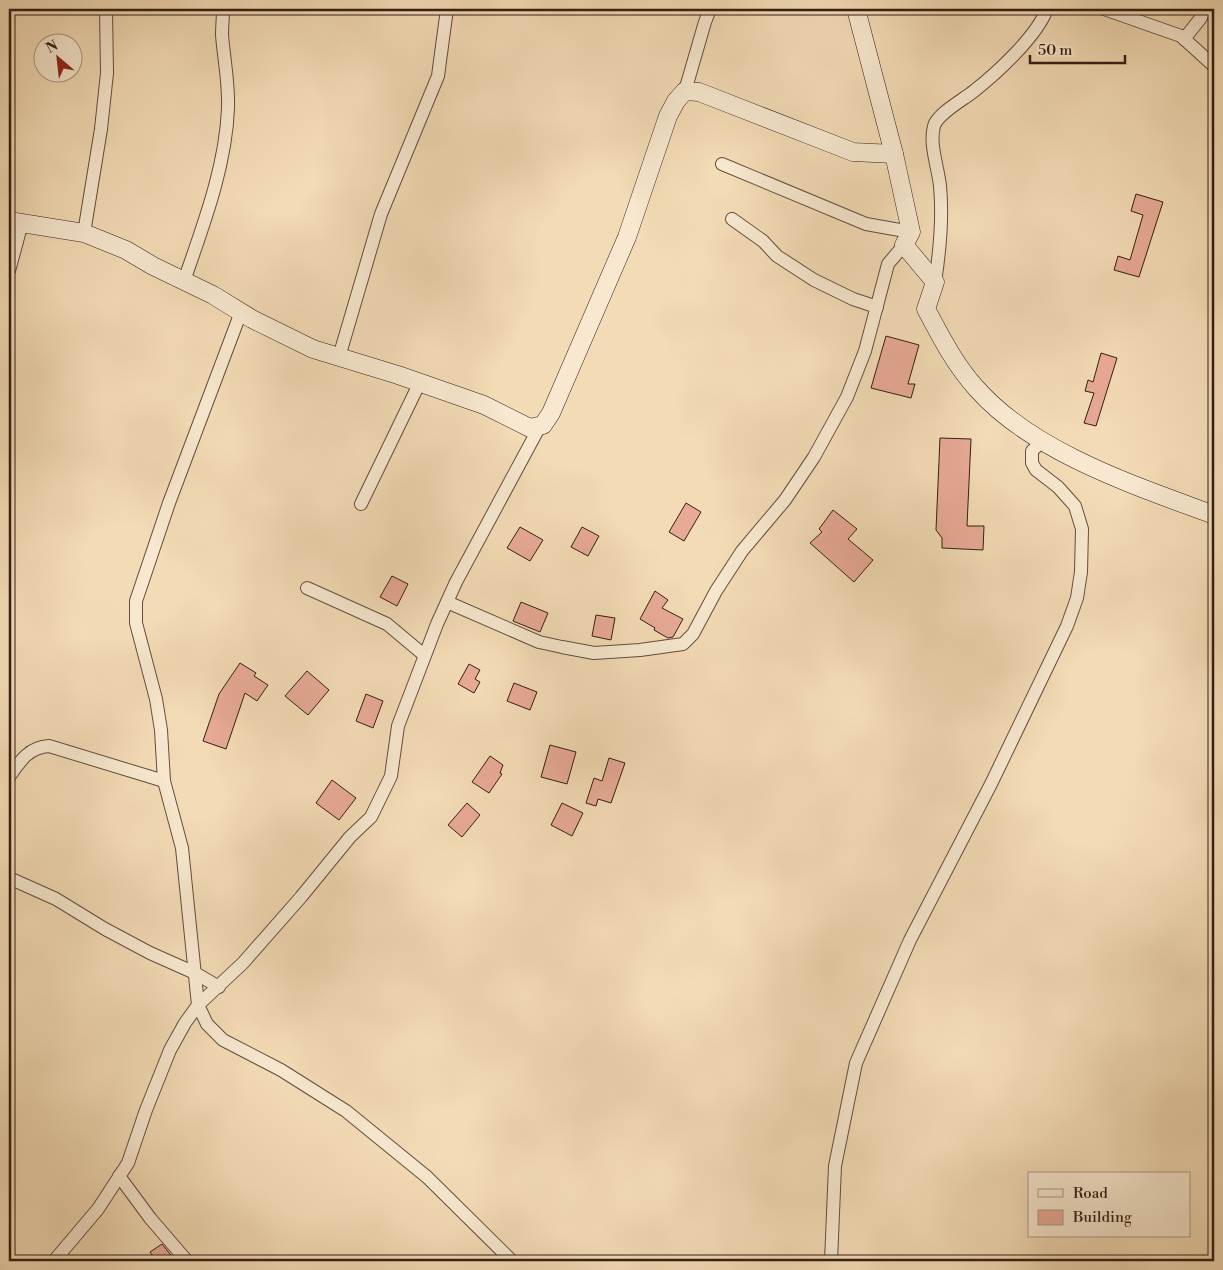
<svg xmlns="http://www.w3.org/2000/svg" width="1223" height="1270" viewBox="0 0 1223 1270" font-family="'Libre Bodoni',serif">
<rect width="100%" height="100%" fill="#f3dbb5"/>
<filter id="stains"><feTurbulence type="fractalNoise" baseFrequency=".004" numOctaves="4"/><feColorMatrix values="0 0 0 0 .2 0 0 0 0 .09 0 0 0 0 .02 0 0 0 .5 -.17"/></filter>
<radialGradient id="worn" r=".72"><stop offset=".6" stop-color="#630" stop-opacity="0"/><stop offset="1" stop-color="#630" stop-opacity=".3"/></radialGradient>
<g fill="#e8aa96" stroke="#331e17">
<polygon points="1136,194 1163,202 1139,277 1114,270 1118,256 1130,260 1143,215 1131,211"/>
<polygon points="886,336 919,345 908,384 915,384 911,398 871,388"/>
<polygon points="1101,353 1117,358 1096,426 1084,423 1094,393 1085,391 1088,380 1093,382"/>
<polygon points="940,438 971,439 967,526 984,526 983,550 942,548 942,538 936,530"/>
<polygon points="686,503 701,512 684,541 669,532"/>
<polygon points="833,510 857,529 848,539 873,560 854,582 810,543 822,532 819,529"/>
<polygon points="520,527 543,540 530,561 507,548"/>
<polygon points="582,527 599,536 588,556 571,547"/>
<polygon points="392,576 408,584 397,606 380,597"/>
<polygon points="655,591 668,600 662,608 683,619 673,637 668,638 654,630 655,628 640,619"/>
<polygon points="521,602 548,613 540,632 513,621"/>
<polygon points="596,615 615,618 611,640 592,636"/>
<polygon points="240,663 256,673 254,676 268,685 257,701 245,693 226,749 203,741 219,694"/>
<polygon points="469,664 480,670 475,679 480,682 474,693 458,684"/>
<polygon points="307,671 329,690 308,715 285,696"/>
<polygon points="514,683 537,692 530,710 507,701"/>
<polygon points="366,694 383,701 373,728 356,721"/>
<polygon points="550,745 576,752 567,784 541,777"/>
<polygon points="490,756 503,765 500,773 502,774 489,793 472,782"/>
<polygon points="609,758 625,763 611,803 598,799 596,806 586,803 594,778 602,781"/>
<polygon points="332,780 356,798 339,820 316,803"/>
<polygon points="467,803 480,815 462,837 448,825"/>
<polygon points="562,803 583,813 572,836 551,825"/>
<polygon points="162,1244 174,1259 176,1261 156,1261 150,1252"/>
</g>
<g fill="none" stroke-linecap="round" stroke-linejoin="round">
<defs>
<g id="street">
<polyline points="1104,9 1181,36 1214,66"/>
<polyline points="1184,39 1200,19 1205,9"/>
<polyline points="685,91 705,22 710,9"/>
<polyline points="722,164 866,224 911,232"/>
<polyline points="732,219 763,241 777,256 814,280 853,299 877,307"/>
<polyline points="84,233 101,129 107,73 106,9"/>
<polyline points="9,271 22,223"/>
<path d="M184,281C203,226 226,166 228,108C229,83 224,60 222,35C222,27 223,18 223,9"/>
<path d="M935,282C940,250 943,218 940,186C938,167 929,144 934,126C938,113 963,100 974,91C997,73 1037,36 1047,9"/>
<polyline points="241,312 169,503 136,601 136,623 156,699 161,730 164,781 182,848 198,1005 207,1024 223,1040 281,1070 346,1111 427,1177 512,1261"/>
<polyline points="339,357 381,214 438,76 447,9"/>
<polyline points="361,504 420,382"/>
<polyline points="307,588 387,624 424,655"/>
<polyline points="447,602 539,642 562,647 594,653 640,650 683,644 693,634 716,591 742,551 785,500 814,457 847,397 865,351 888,264 904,245"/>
<path d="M9,777C20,761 29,747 49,746L164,781"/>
<polyline points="9,878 56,899 105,929 150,953 195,973 219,987"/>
<polyline points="119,1176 150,1218 187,1261"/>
<polyline points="54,1261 98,1209 128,1163 146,1110 170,1050 185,1023 198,1005 243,963 301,897 350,837 371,817 391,776 398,726 437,624 456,582 540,426"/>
<polyline points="831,1261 835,1166 856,1063 910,940 991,784 1067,626 1077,598 1081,572 1082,529 1075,506 1058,487 1036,470 1032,463 1032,451 1042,441"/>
</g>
<g id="secondary">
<path d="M856,9L894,154L911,232L904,245L935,282L926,309C941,337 955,365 977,389C1034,453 1136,486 1214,515"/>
<polyline points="9,221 84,233 126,250 153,266 213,295 252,319 313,349 398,375 484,405 530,428 543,425 551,413 627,237 668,116 676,101 685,91 699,92 853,152 894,154"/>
</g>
</defs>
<use href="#street" stroke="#634d3e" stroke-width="14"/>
<use href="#secondary" stroke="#331e17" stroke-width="19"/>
<use href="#street" stroke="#f7e8cf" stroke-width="12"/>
<use href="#secondary" stroke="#f7e8cf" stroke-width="18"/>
</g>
<rect width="1223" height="1270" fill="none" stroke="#f3dbb5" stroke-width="30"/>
<rect x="10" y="10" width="1203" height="1250" fill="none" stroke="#331e17" stroke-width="2.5"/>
<rect x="15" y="15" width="1193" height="1240" fill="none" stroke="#331e17"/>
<rect x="1028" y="1172" width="162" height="65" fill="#f7e8cf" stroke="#a99785"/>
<rect x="1038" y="1189" width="25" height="8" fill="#f7e8cf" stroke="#a99785"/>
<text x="1073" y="1198" font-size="15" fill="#331e17">Road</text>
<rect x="1038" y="1210" width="25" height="15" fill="#e8aa96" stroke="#a99785"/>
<text x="1073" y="1222" font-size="15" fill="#331e17">Building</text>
<g transform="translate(58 58) rotate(332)"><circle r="24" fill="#f7e8cf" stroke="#a99785"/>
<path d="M0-4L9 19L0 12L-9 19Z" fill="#8f2418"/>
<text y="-8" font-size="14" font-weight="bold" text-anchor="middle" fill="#331e17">N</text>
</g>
<path d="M1030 55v8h95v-8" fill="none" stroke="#331e17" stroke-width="2.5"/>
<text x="1038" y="55" font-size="15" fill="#331e17" stroke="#f7e8cf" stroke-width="4" paint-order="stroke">50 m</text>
<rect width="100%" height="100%" filter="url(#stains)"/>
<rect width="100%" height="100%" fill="url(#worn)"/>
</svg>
